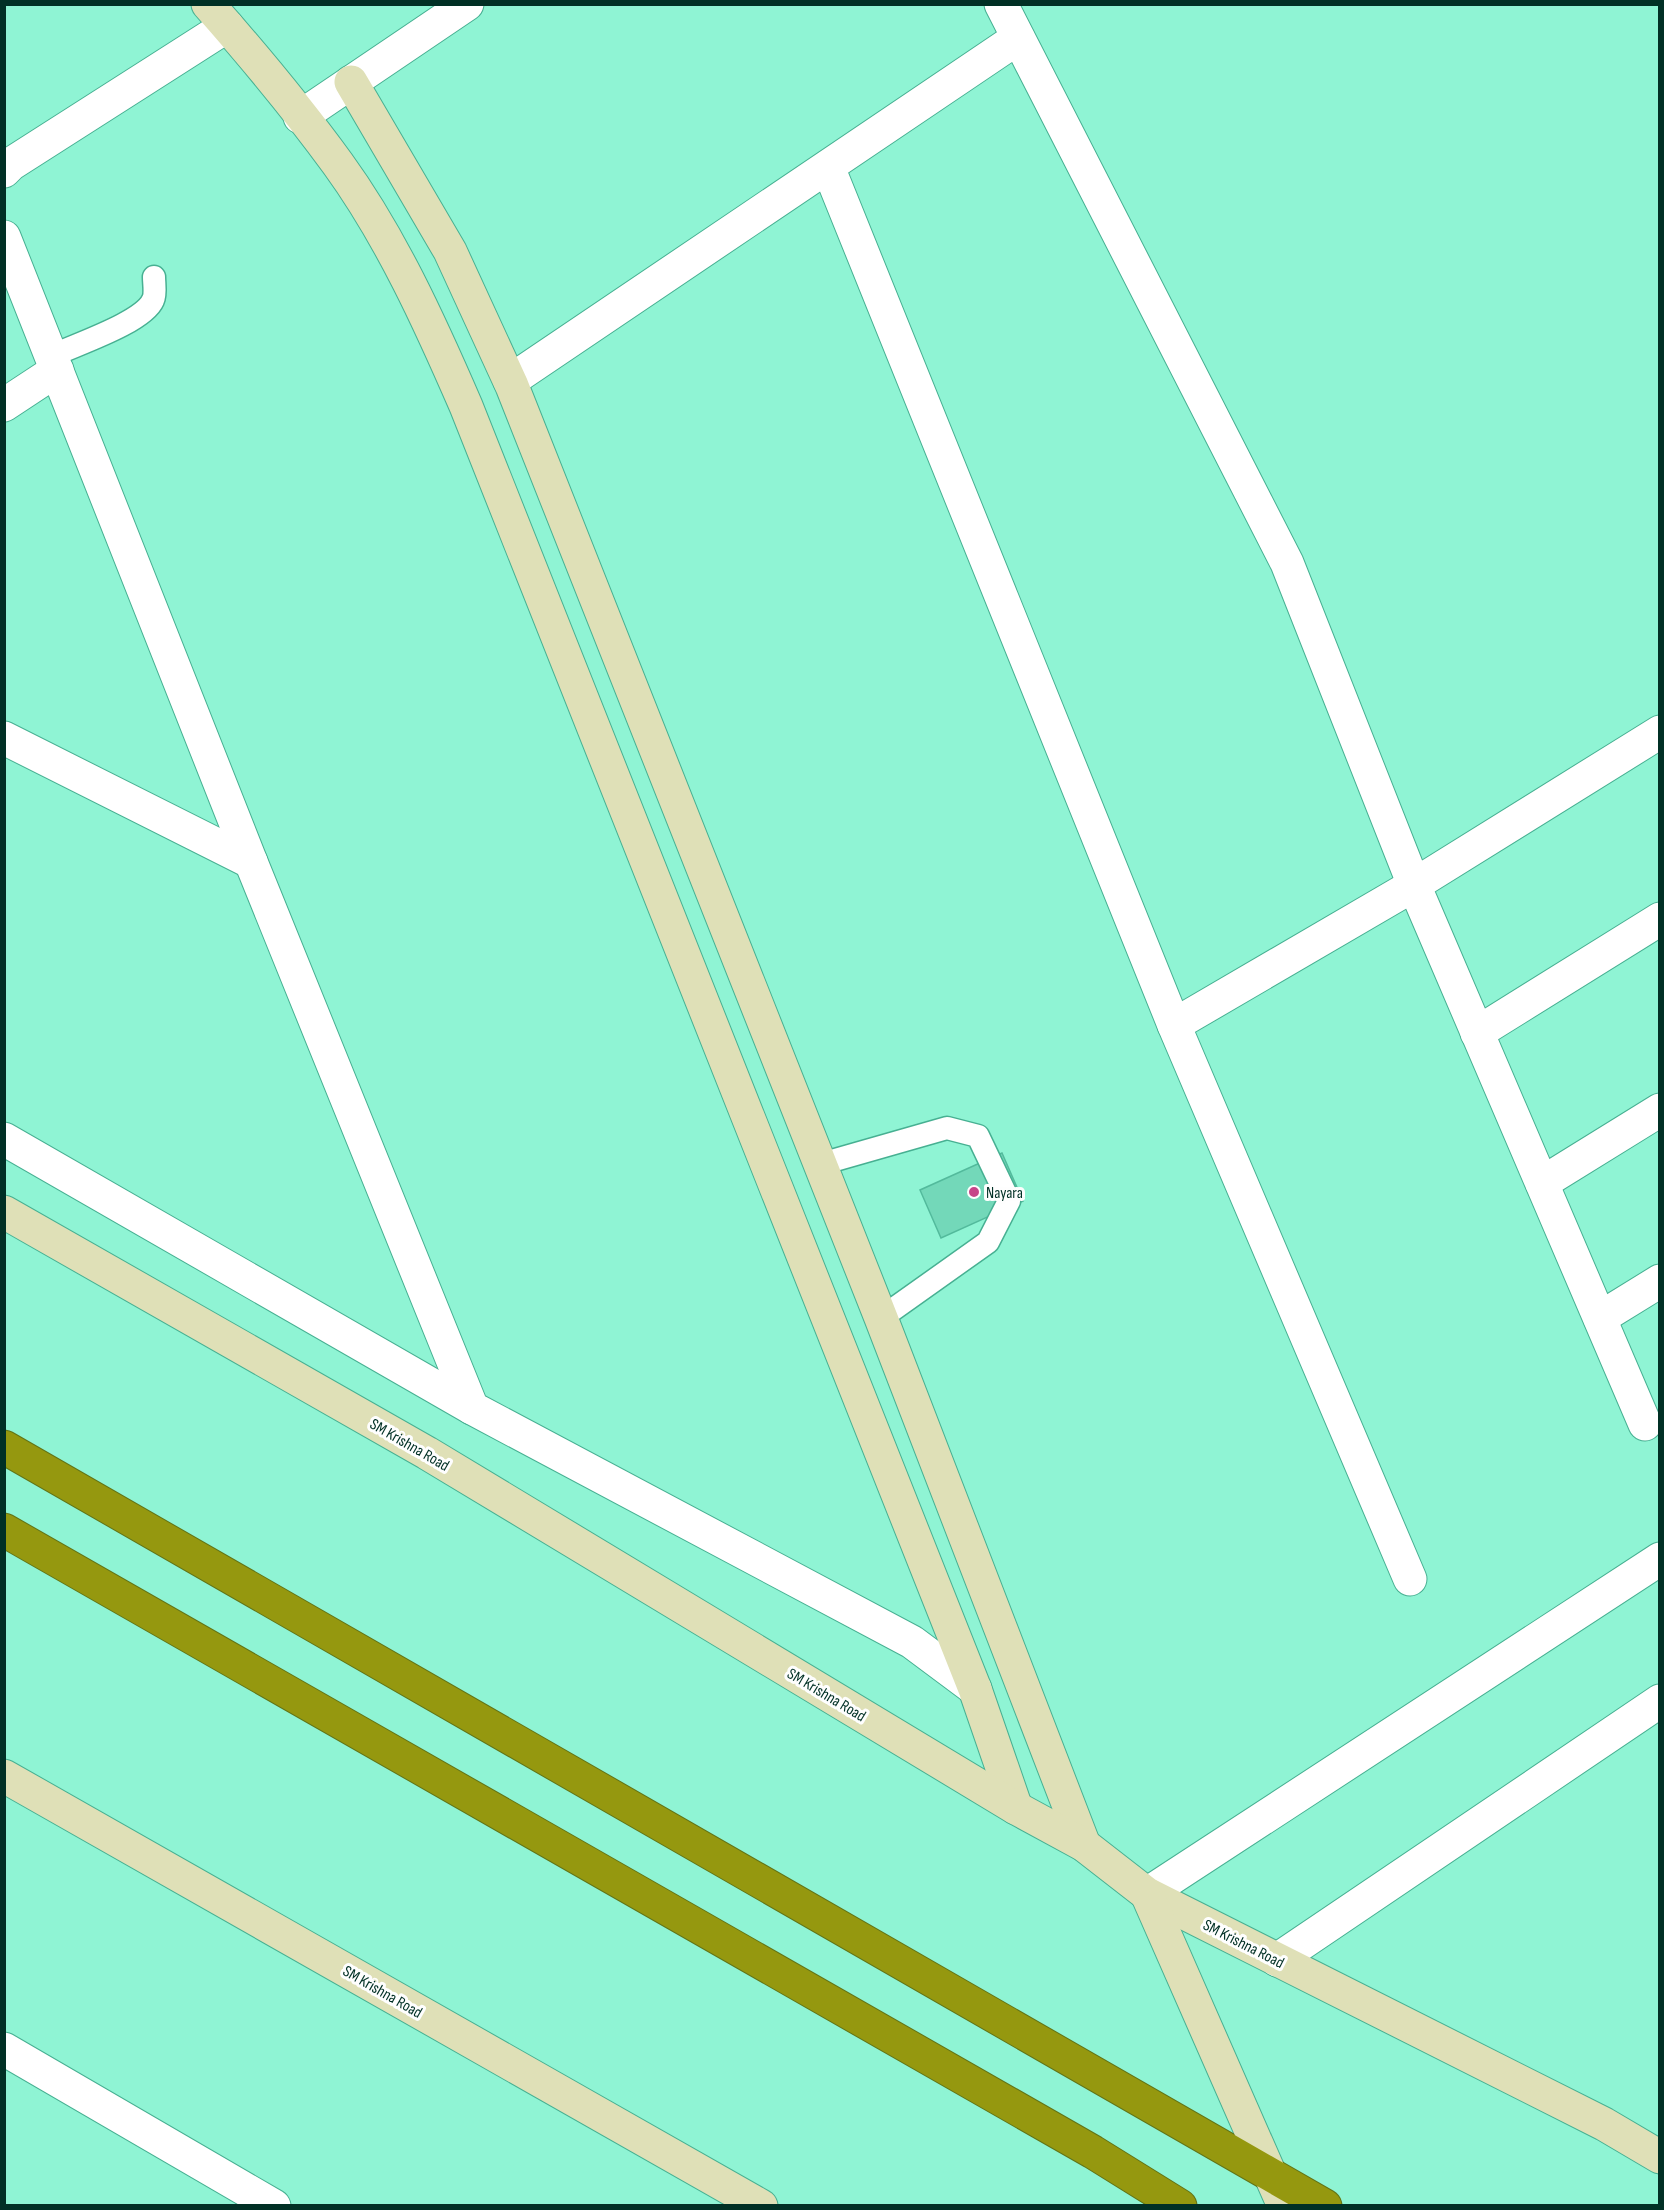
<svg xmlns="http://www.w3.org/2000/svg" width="1664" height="2210" viewBox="0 0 1664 2210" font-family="'Sofia Sans Condensed',sans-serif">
<rect width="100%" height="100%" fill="#8ff4d4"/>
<polygon fill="#73d8b9" stroke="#53ba9c" stroke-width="1.5" points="1002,1153 1023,1201 941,1238 920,1190"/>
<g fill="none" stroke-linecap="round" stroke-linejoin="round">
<defs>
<g id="lane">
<path d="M52,356C74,345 143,323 153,300C156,294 154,284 154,277"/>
<polyline points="821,1164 947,1128 978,1136 1009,1201 988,1242 881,1318"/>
</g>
<g id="street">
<polyline points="1001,4 1287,563 1414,885 1645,1424"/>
<polyline points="300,117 467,4"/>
<polyline points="828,167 1174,1025 1410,1579"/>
<polyline points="4,171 11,164 227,26"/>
<polyline points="4,237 251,862 472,1408 912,1642 975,1689"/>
<polyline points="510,381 1018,38"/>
<polyline points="4,405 57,370"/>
<polyline points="4,738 251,862"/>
<polyline points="1174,1025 1414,885 1660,732"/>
<polyline points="1477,1033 1660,919"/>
<polyline points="4,1139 472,1408"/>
<polyline points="1542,1183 1660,1110"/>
<polyline points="1600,1318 1660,1281"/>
<polyline points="1147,1894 1660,1559"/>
<polyline points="1277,1960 1660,1701"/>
<polyline points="4,2049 274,2206"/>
</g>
<g id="secondary">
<path d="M208,4C253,55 298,109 338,164C391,237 430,323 466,406L975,1689L1016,1808"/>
<polyline points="351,82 450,251 512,386 881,1318 1084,1845"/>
<polyline points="4,1212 427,1453 1016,1808 1084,1845 1147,1894 1604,2124 1660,2157"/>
<polyline points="4,1776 761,2206"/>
<polyline points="1147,1894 1284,2206"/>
</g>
<g id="highway">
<polyline points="4,1447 1325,2206"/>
<polyline points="4,1530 1093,2152 1180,2206"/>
</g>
</defs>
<use href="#lane" stroke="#47b092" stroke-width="25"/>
<use href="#street" stroke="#47b092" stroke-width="35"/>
<use href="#secondary" stroke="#47b092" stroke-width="35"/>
<use href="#highway" stroke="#617417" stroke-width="35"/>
<use href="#lane" stroke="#fff" stroke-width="22"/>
<use href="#street" stroke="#fff" stroke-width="33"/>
<use href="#secondary" stroke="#dfe0b7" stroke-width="33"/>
<use href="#highway" stroke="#95980f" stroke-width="33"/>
</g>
<circle fill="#c74489" stroke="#fefefe" stroke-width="2" cx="974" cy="1192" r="6"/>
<g text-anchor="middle" stroke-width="6" stroke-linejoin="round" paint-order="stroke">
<g font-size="16" fill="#013025" stroke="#fefefe" text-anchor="start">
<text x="986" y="1198">Nayara</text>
</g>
<g font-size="16" fill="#013025" stroke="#fefefe">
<text transform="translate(410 1444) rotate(30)" y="6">SM Krishna Road</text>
<text transform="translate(827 1694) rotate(31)" y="6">SM Krishna Road</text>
<text transform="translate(1244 1943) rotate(27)" y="6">SM Krishna Road</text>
<text transform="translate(383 1991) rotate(30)" y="6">SM Krishna Road</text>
</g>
</g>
<rect width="1664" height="2210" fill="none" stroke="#013025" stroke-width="12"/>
</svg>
